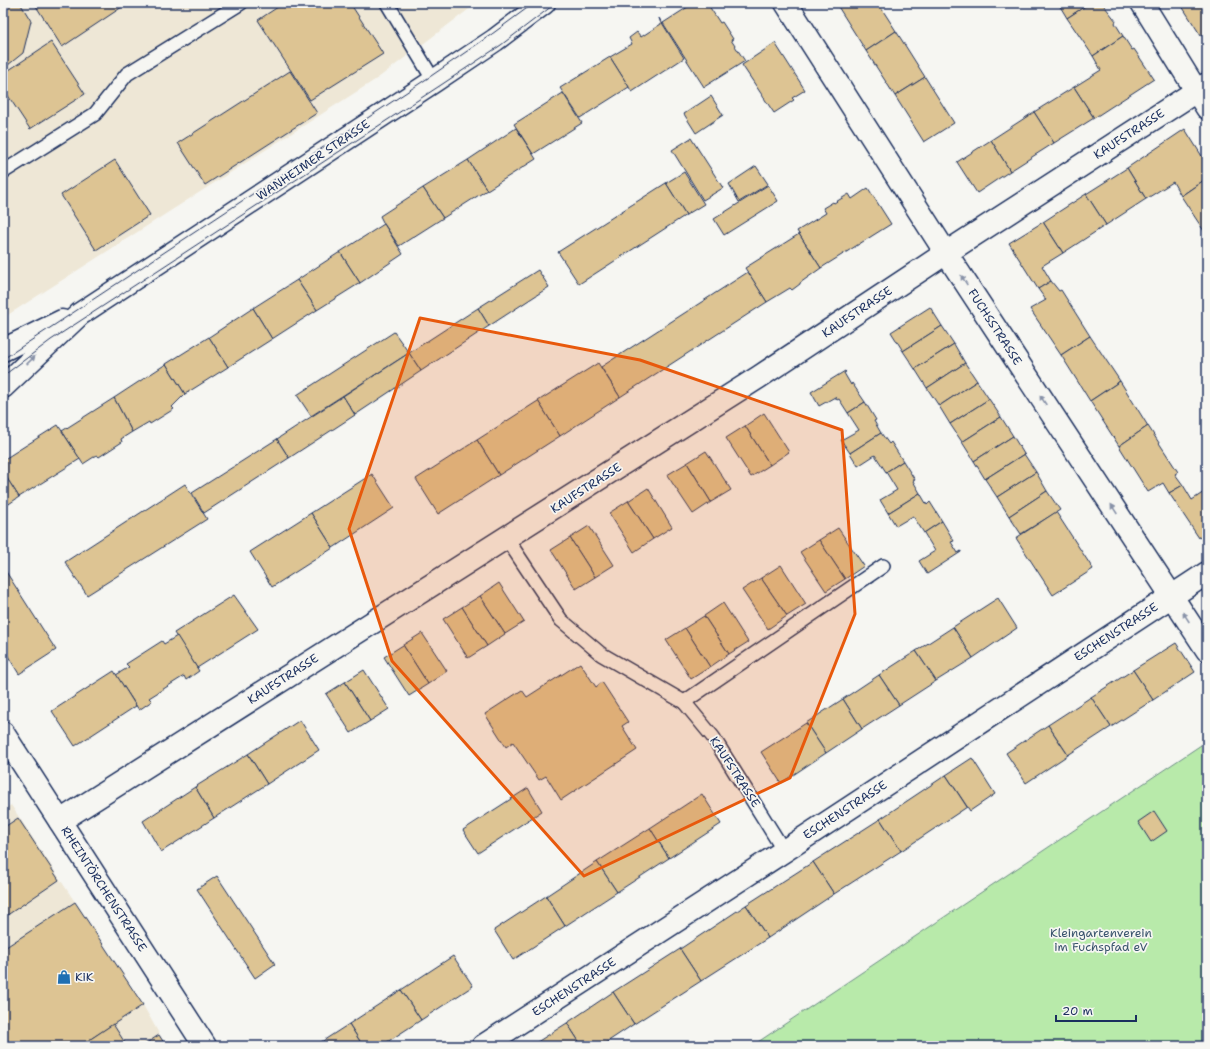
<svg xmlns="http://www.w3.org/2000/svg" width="1210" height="1049" viewBox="0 0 1210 1049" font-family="'Shantell Sans',sans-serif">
<rect width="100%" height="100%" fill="#f6f6f2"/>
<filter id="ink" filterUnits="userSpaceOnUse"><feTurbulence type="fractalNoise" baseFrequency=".025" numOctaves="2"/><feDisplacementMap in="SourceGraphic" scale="8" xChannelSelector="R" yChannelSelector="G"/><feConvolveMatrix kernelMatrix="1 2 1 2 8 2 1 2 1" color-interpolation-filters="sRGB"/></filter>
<g filter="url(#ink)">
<g fill="#eee7d6">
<polygon points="3,3 477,3 378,78 3,318"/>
<polygon points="11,805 143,1005 166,1046 3,1046 3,810"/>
</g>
<polygon fill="#b8eaaa" stroke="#6a8c84" points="1207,741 1207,1046 752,1046"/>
<g fill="#ddc493" stroke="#1b2f5e">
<polygon points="3,3 20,3 31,21 23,53 3,69"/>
<polygon points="34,3 128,3 62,47"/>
<polygon points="284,3 350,3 383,54 310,100 258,20"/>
<polygon points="694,3 707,3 720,23 722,22 733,39 731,40 745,61 704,87 663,23"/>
<polygon points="840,3 878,3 896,31 866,51 837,5"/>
<polygon points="1058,3 1090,3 1067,18"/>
<polygon points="1090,3 1102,3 1116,21 1115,23 1123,36 1093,56 1067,18"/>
<polygon points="1180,3 1207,3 1207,32 1201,36"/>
<polygon points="659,18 684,58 632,92 610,57 632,44 629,38 637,32 641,37 661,24"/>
<polygon points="896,31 925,77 895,96 866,51"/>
<polygon points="1123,36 1132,50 1134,49 1154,79 1094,118 1074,87 1101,70 1093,56"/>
<polygon points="51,42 85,94 30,129 3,88 3,74"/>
<polygon points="775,43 805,90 792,98 794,100 774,113 742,65"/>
<polygon points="610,57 629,87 580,118 560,88"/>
<polygon points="290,71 317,113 205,185 178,143"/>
<polygon points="925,77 954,123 924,142 895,96"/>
<polygon points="1074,87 1094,118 1054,143 1034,112"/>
<polygon points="563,93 582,123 533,154 514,124"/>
<polygon points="711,96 723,115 696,133 684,114"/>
<polygon points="1034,112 1054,143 1010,171 991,140"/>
<polygon points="516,128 536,159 487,190 468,160"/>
<polygon points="1185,129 1205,161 1203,162 1207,167 1207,178 1181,196 1173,182 1146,199 1127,168"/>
<polygon points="691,138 723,188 703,200 672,150"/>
<polygon points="991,140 1010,171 977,193 957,162"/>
<polygon points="115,160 150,215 96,250 61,195"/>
<polygon points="468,160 487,190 443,218 423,188"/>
<polygon points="756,166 768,184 739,202 729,184"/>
<polygon points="1127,168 1146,199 1106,225 1086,194"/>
<polygon points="684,172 704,204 686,215 666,183"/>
<polygon points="1207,178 1207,234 1206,234 1181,196"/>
<polygon points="666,183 686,215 579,284 558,252"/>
<polygon points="768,185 778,201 724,235 714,219"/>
<polygon points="423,188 443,218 399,246 384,224 380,216"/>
<polygon points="868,188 891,224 821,268 797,231 826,213 823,208 833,202 834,203 849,194 852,199"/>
<polygon points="1086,194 1106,225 1063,253 1043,222"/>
<polygon points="1043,222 1063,253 1042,266 1051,281 1038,289 1009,243"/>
<polygon points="384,224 403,254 360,283 340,252"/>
<polygon points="799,234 821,268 800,283 800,284 792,290 790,288 767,302 745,268"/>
<polygon points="340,252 360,283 317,310 297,280"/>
<polygon points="538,270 549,287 489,326 478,308"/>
<polygon points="748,272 767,302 620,397 601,367"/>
<polygon points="297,280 317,310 272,339 253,308"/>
<polygon points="1051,281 1059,291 1061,290 1090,336 1061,355 1030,309 1046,300 1038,289"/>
<polygon points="930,307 942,326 903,351 891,332"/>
<polygon points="253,308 272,339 228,367 209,337"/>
<polygon points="478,308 489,326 421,371 409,353"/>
<polygon points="942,326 954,344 915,369 903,351"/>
<polygon points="394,332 409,353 311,416 297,395"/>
<polygon points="1090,336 1120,381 1090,401 1061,355"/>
<polygon points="209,337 228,367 185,394 166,364"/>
<polygon points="954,344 965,363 927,388 915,369"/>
<polygon points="409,353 421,371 355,415 343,396"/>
<polygon points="598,363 620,397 560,436 538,401"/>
<polygon points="965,363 977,381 939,406 927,388"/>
<polygon points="166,364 185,394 172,407 174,409 150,424 149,422 132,432 114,398"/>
<polygon points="845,371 846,372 844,373 851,385 852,383 865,402 848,413 839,399 837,400 835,397 819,406 811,392"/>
<polygon points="977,381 989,399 950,424 939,406"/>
<polygon points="1120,381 1148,426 1119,446 1090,401"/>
<polygon points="343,396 355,415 289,458 277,439"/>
<polygon points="114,398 132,432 121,439 122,442 99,457 97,455 83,464 62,431"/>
<polygon points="989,399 1001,417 962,442 950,424"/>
<polygon points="538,401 560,436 499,475 477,440"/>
<polygon points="865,402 876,420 874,421 881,433 850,453 841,440 859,430 848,413"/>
<polygon points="764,413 789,452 770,465 745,426"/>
<polygon points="1001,417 1013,436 974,461 962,442"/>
<polygon points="58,425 80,459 19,497 3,472 3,460"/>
<polygon points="745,426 770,465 751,477 726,438"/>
<polygon points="1148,426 1178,472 1175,474 1183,485 1169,493 1163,483 1148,492 1119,446"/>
<polygon points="881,433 889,444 891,442 903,461 886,472 875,455 858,466 850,453"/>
<polygon points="1013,436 1024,454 985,479 974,461"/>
<polygon points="277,439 289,458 204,513 192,493"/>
<polygon points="477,440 499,475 438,514 416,479"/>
<polygon points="706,451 731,490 711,502 687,463"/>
<polygon points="1024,454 1036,472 997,497 985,479"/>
<polygon points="903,461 915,480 913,481 920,493 888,513 880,500 897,490 886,472"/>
<polygon points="687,463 711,502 693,514 667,475"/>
<polygon points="3,472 19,497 3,508"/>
<polygon points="1036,472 1047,491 1009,516 997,497"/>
<polygon points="372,474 394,508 333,548 311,513"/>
<polygon points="185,484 207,519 87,595 65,562"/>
<polygon points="1183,485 1192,500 1207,490 1207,533 1199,538 1169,493"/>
<polygon points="648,488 672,527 653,539 628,501"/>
<polygon points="1047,491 1060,510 1021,534 1009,516"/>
<polygon points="920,493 927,505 930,502 942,521 924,533 913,516 896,526 888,513"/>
<polygon points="628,501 653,539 634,552 609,513"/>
<polygon points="1056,512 1093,569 1053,595 1016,538"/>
<polygon points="311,513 333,548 272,587 250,552"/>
<polygon points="942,521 954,541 951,542 958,553 961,551 961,552 927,574 919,561 935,551 924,533"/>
<polygon points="589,526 614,565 595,577 570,538"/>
<polygon points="838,528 864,566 845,579 819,540"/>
<polygon points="570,538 595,577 576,589 551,550"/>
<polygon points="819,540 845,579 826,591 800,552"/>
<polygon points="781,565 806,604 787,616 761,578"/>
<polygon points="3,567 56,650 19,674 3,648"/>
<polygon points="761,578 787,616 768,629 742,590"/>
<polygon points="499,583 524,622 505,634 480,596"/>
<polygon points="234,595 258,629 197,668 174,633"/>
<polygon points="480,596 505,634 487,646 462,607"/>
<polygon points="998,598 1017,628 973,658 953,627"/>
<polygon points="723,603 748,642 729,654 704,616"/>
<polygon points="462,607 487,646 468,658 443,619"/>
<polygon points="704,616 729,654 710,667 685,628"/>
<polygon points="953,627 973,658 936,681 916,651"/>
<polygon points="685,628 710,667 691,679 666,640"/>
<polygon points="422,633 447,671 428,684 403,645"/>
<polygon points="177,636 199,671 186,680 184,676 149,698 152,701 139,710 116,675 129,667 126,664 162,641 164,644"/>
<polygon points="1176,643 1195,672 1153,700 1133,670"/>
<polygon points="403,645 428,684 409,696 384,657"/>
<polygon points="916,651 936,681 899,705 879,675"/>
<polygon points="580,663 596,687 602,682 628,722 622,726 637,750 561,800 546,776 539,780 513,742 506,747 485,714 522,690 527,697"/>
<polygon points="364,670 389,709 370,721 345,682"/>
<polygon points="1133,670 1153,700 1111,727 1091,697"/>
<polygon points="114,671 136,706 75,746 52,711"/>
<polygon points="879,675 899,705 862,729 843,699"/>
<polygon points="345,682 370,721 351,733 326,694"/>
<polygon points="1091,697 1111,727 1068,755 1048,725"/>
<polygon points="843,699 862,729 826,753 806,723"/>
<polygon points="300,720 319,750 267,784 248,754"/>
<polygon points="806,723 826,753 781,783 761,752"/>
<polygon points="1048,725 1068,755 1026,783 1006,753"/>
<polygon points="248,754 267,784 214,818 195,787"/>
<polygon points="972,758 995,794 970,811 946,775"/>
<polygon points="946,775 967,807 901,851 880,819"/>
<polygon points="195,787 214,818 161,852 143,821"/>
<polygon points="528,788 542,811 478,853 463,830"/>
<polygon points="702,794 721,824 669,858 650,828"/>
<polygon points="1154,811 1167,831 1151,842 1138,822"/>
<polygon points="18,818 59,880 3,918 3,828"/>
<polygon points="880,819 901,851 834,894 813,862"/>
<polygon points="650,828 669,858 617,892 597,862"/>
<polygon points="597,862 617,892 565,926 546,896"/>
<polygon points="813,862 834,894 768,938 746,905"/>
<polygon points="217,876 275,964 255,978 197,889"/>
<polygon points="546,896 565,926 513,960 494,930"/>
<polygon points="75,902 143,1005 80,1046 3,1046 3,949"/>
<polygon points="746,905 768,938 701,981 680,949"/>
<polygon points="680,949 701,981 634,1024 613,992"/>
<polygon points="453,956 473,986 421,1020 401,990"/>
<polygon points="401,990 421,1020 381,1046 363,1046 349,1024"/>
<polygon points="613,992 634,1024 601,1046 582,1046 567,1023"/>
<polygon points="567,1023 582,1046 531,1046"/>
<polygon points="113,1024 127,1046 80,1046"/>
<polygon points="349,1024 363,1046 315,1046"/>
<polygon points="159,1035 166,1046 142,1046"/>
</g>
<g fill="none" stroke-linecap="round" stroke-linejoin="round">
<defs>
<g id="service">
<polyline points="387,3 434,81"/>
<polyline points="3,172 95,114 127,74 241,3"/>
<polyline points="507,539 561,620 601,654 684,702 713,737 784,851"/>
<polyline points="684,702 883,566"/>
</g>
<g id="minor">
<polyline points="786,3 946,253 1207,650"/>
<polyline points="1142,3 1207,108"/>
<polyline points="3,733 205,1046"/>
<polyline points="60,821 759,377 946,253 1207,84"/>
<polyline points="483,1046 784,851 1207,573"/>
</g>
<g id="tertiary">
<polyline points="3,350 62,321"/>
<polyline points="3,387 80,314 434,81 495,40 544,3"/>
</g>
</defs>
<use href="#service" stroke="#1b2f5e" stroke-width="16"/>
<use href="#minor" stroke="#1b2f5e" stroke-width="25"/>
<use href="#tertiary" stroke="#1b2f5e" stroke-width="25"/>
<use href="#service" stroke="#f6f6f2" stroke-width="13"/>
<use href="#minor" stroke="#f6f6f2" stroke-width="22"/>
<use href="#tertiary" stroke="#f6f6f2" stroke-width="22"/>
<g stroke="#1b2f5e" stroke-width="1">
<polyline points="3,359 431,76 492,34 534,3"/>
<polyline points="3,376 51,340 441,85 501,45 556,3"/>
</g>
</g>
<defs><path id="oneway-solid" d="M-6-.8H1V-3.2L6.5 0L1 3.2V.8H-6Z"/></defs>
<g fill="#8892a8">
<use href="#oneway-solid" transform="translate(964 280) rotate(-123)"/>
<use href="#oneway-solid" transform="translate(31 360) rotate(-44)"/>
<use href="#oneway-solid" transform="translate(1043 400) rotate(-123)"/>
<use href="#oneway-solid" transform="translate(1114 509) rotate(-123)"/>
<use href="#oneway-solid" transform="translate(1186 617) rotate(-123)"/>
</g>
</g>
<path fill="#e8590c" fill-opacity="0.2" stroke="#e8590c" stroke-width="3" stroke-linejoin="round" d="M420,318L640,360L842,430L855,614L790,778L584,876L392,661L349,529Z"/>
<defs>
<symbol id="shop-bare" viewBox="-9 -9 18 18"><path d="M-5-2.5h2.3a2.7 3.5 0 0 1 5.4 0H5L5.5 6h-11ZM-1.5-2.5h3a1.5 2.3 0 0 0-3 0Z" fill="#1f6fb2" stroke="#f6f6f2" stroke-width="2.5" paint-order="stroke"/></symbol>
</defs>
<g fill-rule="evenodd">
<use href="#shop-bare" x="54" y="967" width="20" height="20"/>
</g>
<g text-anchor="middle" stroke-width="3.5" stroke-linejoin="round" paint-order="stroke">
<g font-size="12" fill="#1b2f5e" stroke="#f6f6f2">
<text transform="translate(1129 134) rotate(-33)" y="4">KAUFSTRASSE</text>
<text transform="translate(313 160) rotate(-34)" y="4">WANHEIMER STRASSE</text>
<text transform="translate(857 312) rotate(-34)" y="4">KAUFSTRASSE</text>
<text transform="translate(995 327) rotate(57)" y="4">FUCHSSTRASSE</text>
<text transform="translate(586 488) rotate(-33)" y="4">KAUFSTRASSE</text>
<text transform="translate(1116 632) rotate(-33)" y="4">ESCHENSTRASSE</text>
<text transform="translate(283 679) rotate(-33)" y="4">KAUFSTRASSE</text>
<text transform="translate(735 772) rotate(57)" y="4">KAUFSTRASSE</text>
<text transform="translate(845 810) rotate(-33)" y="4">ESCHENSTRASSE</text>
<text transform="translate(104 889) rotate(57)" y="4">RHEINTÖRCHENSTRASSE</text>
<text transform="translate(574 987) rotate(-33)" y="4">ESCHENSTRASSE</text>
</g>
<g font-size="12" fill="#3a546d" stroke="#f6f6f2">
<text x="1101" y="937">Kleingartenverein<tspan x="1101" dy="14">im Fuchspfad eV</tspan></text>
</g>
<g font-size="12" fill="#1b2f5e" stroke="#f6f6f2" text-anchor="start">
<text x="75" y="981">KiK</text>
</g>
</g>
<rect width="1210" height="1049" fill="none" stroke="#f6f6f2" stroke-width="16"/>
<rect x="8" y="8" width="1194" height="1033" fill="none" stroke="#1b2f5e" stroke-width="1.5" filter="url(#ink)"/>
<path d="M1056 1015v6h80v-6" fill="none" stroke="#1b2f5e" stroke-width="2"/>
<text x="1062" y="1015" font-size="12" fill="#1b2f5e" stroke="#f6f6f2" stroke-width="3" paint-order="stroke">20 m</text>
</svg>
